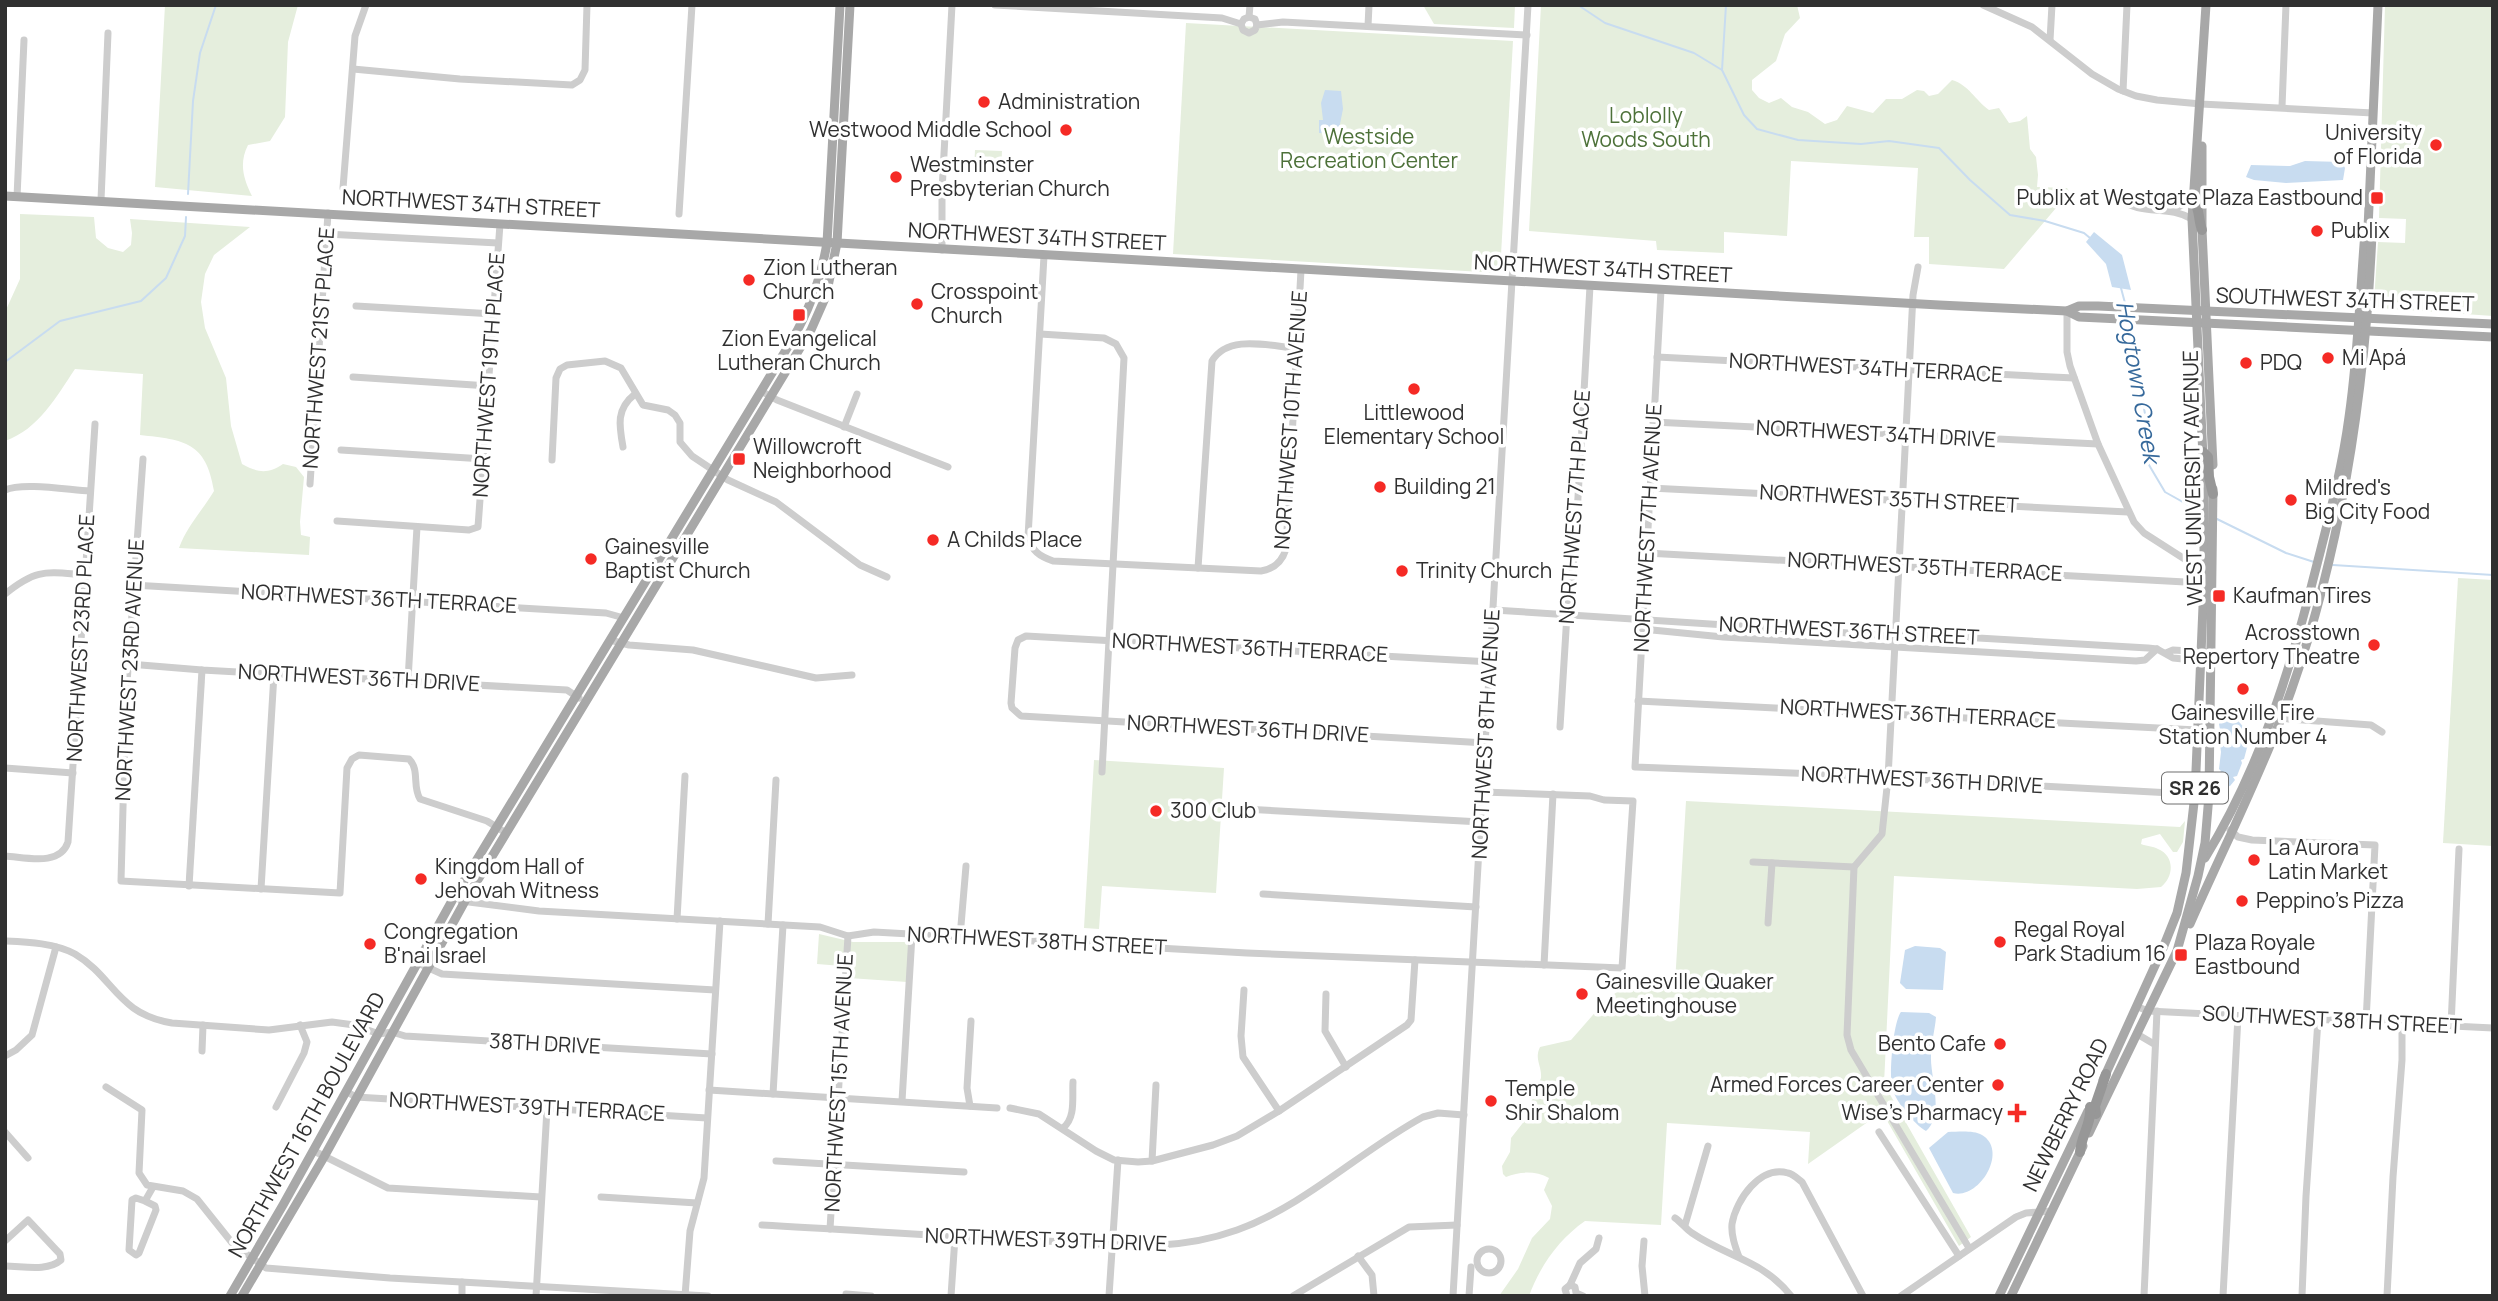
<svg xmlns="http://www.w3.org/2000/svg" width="2498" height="1301" viewBox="0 0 2498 1301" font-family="Manrope,sans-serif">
<rect width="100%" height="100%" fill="#fff"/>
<g fill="#e5eedd">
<path d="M165,5H298L288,42L285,117L270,141L248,145C239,163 243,178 252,196L155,187Z"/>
<polygon points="1423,5 1515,5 1514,28 1434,24"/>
<path d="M1541,5H1797L1800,18L1785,34L1776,61L1752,80V90L1759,98L1769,103L1781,98L1792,107L1808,112L1825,124L1837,120L1847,106L1873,113L1886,99H1902L1917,90L1924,91L1929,96L1938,94L1952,80C1969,85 1975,100 1989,110L1999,108L2009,123L2020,121L2027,116L2030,149L2036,157L2038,175L2037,187L2067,188L2069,191L2065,201L2056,208L2004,269L1929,264V237H1914L1918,168L1791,161L1787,236L1724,232V253L1657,250L1656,241L1529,231Z"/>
<polygon points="2385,5 2493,5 2493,316 2379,308 2374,300 2378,242 2405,243 2406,219 2379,218"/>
<polygon points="1186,23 1513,41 1500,273 1173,254"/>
<polygon points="975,150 1002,151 1001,171 974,170"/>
<path d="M20,214L94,217L96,238L108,248L123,252L131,245L132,233L130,219L250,227L214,255L205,274L201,302L205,328L226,378L231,426L242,464C258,473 268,474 283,464L296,467L304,477L300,522L301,535L310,537L309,555L179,548C187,526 202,511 214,491C206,442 185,440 140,435L143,374L75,369C56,397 39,429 5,441V312L20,279Z"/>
<polygon points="2458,578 2493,580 2493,846 2443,843"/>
<polygon points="1094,760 1224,768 1216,893 1102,886 1099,929 1084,928"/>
<path d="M1686,801L2180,827L2185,821L2183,842L2177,852H2173L2160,834L2142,839L2141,844C2146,846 2153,846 2158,849C2175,856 2174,877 2161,887L2137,889L1894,876L1884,1084L1971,1237L1959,1246L1882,1112L1808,1164L1810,1132L1667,1123L1661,1225L1585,1221C1559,1239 1540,1266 1529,1296H1499L1518,1269L1532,1238L1550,1219L1552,1206L1544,1190L1549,1178C1536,1171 1520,1171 1506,1177L1503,1174L1502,1166L1510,1152L1511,1138L1522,1124L1541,1078C1542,1066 1534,1059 1540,1047L1571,1040L1606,1000L1625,986L1644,981L1675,983Z"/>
<polygon points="819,934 853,942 909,942 907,982 849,978 842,966 817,964"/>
</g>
<g fill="#c8dcf0">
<polygon points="1325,90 1341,91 1343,109 1338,134 1319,133 1319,120 1323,120 1321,103"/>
<polygon points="2305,161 2342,162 2345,168 2343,180 2286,183 2254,180 2246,177 2251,165 2290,166"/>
<polygon points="2094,232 2122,255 2131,290 2112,287 2106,264 2086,242"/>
<polygon points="2232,716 2236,718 2245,729 2251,730 2253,737 2248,744 2244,759 2241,760 2242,763 2237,776 2233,777 2235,780 2230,786 2225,787 2219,780 2219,774 2221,771 2219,769 2221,752 2219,737 2221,735 2219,724 2224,717"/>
<polygon points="1915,946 1940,948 1946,952 1943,990 1906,989 1900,983 1905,950"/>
<path d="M1901,1012L1929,1013L1936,1017C1935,1030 1931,1043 1931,1056C1930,1077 1945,1115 1926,1131C1914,1124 1896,1102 1892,1088C1889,1075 1893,1022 1901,1012Z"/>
<path d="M1948,1132C1958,1132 1973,1130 1982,1135C2009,1151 1979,1200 1953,1193L1929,1148Z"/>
</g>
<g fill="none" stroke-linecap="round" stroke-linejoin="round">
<g stroke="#c8dcf0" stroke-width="2">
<polyline points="1578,5 1605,23 1694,53 1722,70 1744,115 1757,129 1798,140 1861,144 1889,141 1939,148 1970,180 2010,215 2045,221 2084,233 2090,238"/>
<polyline points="1722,70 1726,5"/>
<polyline points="188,194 193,101 200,53 216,5"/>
<polyline points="2121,288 2125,303"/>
<polyline points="2129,322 2145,414 2149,465 2165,492 2199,511"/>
<polyline points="5,362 60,321 141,301 166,278 185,236 186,217"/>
<polyline points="2217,519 2286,553 2314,562"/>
<polyline points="2333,565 2493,575"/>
</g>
<g stroke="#cdcdcd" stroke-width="7">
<polyline points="995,5 1222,18 1241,24 1243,30 1249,33 1255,30 1257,25 1283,22 1527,35"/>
<polyline points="1983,5 2032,27 2092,74 2118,89 2136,96 2157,100 2201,104 2373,113"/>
<polyline points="1249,17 1250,5"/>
<polyline points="1241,24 1244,19 1249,17 1255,19 1257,25"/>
<polyline points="1368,26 1369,5"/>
<polyline points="2050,40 2052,5"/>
<polyline points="353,69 460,79 572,85 580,80 585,70 587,5"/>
<polyline points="2123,91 2127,5"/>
<polyline points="2282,107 2286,5"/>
<polyline points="343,188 355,36 366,5"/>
<polyline points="17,197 24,40"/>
<path d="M2117,198C2143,217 2167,204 2192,219"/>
<polyline points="101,200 108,33"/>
<polyline points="2173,210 2193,199"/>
<polyline points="679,214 692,5"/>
<polyline points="326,234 498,243"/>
<polyline points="942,250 942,191 952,5"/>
<path d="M1044,256L1028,537C1032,551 1039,556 1053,561L1261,571C1274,569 1282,562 1286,549L1301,270"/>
<polyline points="1661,290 1635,767 1818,774 2209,795"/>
<polyline points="356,306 494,314"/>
<polyline points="2067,311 2067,352 2070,366 2098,444 2134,522 2144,533 2197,567 2206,567"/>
<polyline points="1040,334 1104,338 1116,344 1124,358 1102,772"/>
<polyline points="1657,357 2074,378"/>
<polyline points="353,377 489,386"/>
<polyline points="761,391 777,400 948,467"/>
<polyline points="1653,422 2098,444"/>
<polyline points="844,427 857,394"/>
<path d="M623,447C619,425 616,409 635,394"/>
<polyline points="341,450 484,459"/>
<path d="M143,459L126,697L121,881L340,893L347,768L352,759L359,755L409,759C420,770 412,786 420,799L487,821L506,833"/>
<polyline points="552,460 556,378 560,369 567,365 605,361 621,368 643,405 668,410 675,415 680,423 680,442 692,456 728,480 776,502 860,565 887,577"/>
<polyline points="310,484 328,213"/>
<polyline points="1650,488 2128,512"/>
<path d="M5,490C23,482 69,490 90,491"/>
<polyline points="337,521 469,530 478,527 500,224"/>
<polyline points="1646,553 2204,583"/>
<path d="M1198,568L1212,361C1228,334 1269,346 1296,348"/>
<polyline points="133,585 606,613 624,618"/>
<path d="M5,594C37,568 46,572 85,575"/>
<polyline points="1494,610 1895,636 1910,634 2148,648 2157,649 2173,658 2203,661"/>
<polyline points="1642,629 1723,637 2136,661 2145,660 2157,649"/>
<polyline points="610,640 629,645 693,650 816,678 852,675"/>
<polyline points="2166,653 2173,650 2206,652"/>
<polyline points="129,664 202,670 567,690 579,698"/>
<polyline points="408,680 417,527"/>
<polyline points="1638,701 2197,730"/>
<polyline points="2277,718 2371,725 2382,732"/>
<polyline points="1560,727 1567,614 1575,550 1590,286"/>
<polyline points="1486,743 1021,716 1012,708 1011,703 1015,648 1018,640 1026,636 1491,662"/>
<polyline points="5,768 73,773"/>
<polyline points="1244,809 1481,822"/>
<polyline points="2230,830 2238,837 2252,840 2375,845 2366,1022"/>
<path d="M5,856C25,857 60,867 68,842L95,424"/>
<polyline points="1753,862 1854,867 1882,834 1888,778 1913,295 1918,267"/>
<polyline points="1854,867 1847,1035 1851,1050 1969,1248"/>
<polyline points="189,886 202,670"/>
<polyline points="261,889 274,674"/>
<polyline points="1263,894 1476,907"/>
<polyline points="461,901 539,911 820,927 848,936 874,932 1247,953 1622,968 1633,801 1604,800 1590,796 1483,792"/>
<polyline points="677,919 685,776"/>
<polyline points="1768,923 1772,863"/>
<polyline points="768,924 776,780"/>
<polyline points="960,937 966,866"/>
<path d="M5,941C28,942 55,943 75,954C114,977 117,1014 172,1023L269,1030L332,1022L354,1025L379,1034L392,1032L405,1036L712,1054"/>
<polyline points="418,963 442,974 715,990"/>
<polyline points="1544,965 1553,794"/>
<polyline points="1244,990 1241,1036 1243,1057 1279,1111"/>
<polyline points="1326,994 1325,1031 1346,1067"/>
<polyline points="2138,1007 2148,1011 2493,1028"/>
<polyline points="2451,1026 2459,849"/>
<polyline points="2137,1034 2154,1044"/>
<polyline points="202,1051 203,1025"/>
<polyline points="5,1056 16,1050 32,1035 56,947"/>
<polyline points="106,1087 142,1110 139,1173 147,1185 183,1191 197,1199 233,1244 266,1268 390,1278 708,1296"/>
<polyline points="709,1090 997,1108"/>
<polyline points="347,1092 356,1097 707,1118"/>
<polyline points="773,1094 783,925"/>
<polyline points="902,1101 912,935"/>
<polyline points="970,1106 967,1088 971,1021"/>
<polyline points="276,1107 304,1053 307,1042 300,1025"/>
<polyline points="1010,1108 1039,1114 1096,1151 1114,1160 1138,1162 1152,1161 1213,1145 1237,1136 1279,1111 1407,1025 1411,1020 1415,960"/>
<path d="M1063,1128C1076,1118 1072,1097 1073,1082"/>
<polyline points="5,1132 28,1158"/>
<polyline points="1879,1132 1959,1256"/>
<polyline points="314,1151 388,1188 541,1197"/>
<polyline points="776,1161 964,1172"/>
<polyline points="1152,1161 1156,1085"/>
<polyline points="601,1197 697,1203"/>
<polyline points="145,1201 155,1206 156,1210 139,1253 136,1255 129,1250 132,1200 136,1198 145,1201 153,1187"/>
<path d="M1675,1218C1681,1222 1686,1229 1692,1233C1727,1257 1763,1260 1791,1296"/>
<path d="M762,1225C856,1230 949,1237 1043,1241C1113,1244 1170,1254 1237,1230C1306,1205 1360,1151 1423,1117L1438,1113L1464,1115"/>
<polyline points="1685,1225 1708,1146"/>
<polyline points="830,1229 848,936"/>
<path d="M5,1241L28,1220L60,1254L61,1260C47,1272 23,1266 5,1266"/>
<polyline points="1644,1241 1642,1266 1645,1296"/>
<circle cx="1489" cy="1261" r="12"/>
<polyline points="1358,1256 1372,1275 1374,1296"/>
<path d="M1739,1257C1735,1246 1731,1235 1732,1224C1736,1200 1760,1165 1788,1173C1793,1174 1798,1179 1802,1182L1863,1296"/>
<polyline points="1570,1285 1580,1263 1596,1249 1599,1238"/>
<polyline points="846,1294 871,1296"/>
<polyline points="462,1296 462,1282"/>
<polyline points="536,1296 547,1109"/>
<polyline points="685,1296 690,1231 704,1178 720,921"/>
<polyline points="951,1296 955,1237"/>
<polyline points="1109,1296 1118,1160"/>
<polyline points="1293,1296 1409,1227 1457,1225"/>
<polyline points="1453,1296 1528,5"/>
<polyline points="1469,1296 1471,1267"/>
<polyline points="1567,1296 1565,1289 1570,1285 1575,1287 1576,1293 1583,1296"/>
<polyline points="1901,1296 2016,1217 2026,1213 2052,1211"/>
<polyline points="2144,1296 2157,1011"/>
<polyline points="2223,1296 2238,1016"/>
<polyline points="2302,1296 2306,1196 2318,1020"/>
<polyline points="2387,1296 2393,1177 2402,1060 2402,1024"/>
</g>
<g stroke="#a8a8a8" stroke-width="9">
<polyline points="2202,146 2202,230 2213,465"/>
<polyline points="5,196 1939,305 2067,311 2079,306 2098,306 2493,324"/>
<polyline points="2067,311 2079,317 2493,337"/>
<polyline points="2203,457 2192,219 2206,5"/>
<path d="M2205,858C2259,770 2290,672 2315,572C2328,521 2342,470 2349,417C2358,356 2360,294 2365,232L2368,228L2378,5"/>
<path d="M2190,924C2220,856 2253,790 2280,721C2340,565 2365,399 2372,233L2368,228"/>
<polyline points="2103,1080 2163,948 2177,913 2186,873 2195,794 2204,583 2204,471"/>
<polyline points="2089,1133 2177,951 2198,876 2205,843 2209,795 2213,489"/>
<path d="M230,1296L283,1205L453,899L792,340C810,309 821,278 827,243L840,5"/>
<polyline points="242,1296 324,1157 465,901 811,330 826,296 837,243 850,5"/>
<polyline points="1999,1296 2088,1111"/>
<polyline points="2011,1296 2083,1146"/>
</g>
<g stroke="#979797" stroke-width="10">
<path d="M2193,199C2200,208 2198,219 2202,230"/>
<polyline points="2203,452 2208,457 2209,477 2213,494"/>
<polyline points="2096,1114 2095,1106 2106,1074"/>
<path d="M2080,1152C2081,1136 2092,1123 2090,1107"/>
</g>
</g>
<g fill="#f52a25" stroke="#fff" stroke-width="2.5">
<circle cx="984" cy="102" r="7"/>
<circle cx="1066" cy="130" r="7"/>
<circle cx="2436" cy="145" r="7"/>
<circle cx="896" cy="177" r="7"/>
<rect x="2370" y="191" width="14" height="14" rx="3.5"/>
<circle cx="2317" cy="231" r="7"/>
<circle cx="749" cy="280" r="7"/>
<circle cx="917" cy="304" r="7"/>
<rect x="792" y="308" width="14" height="14" rx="3.5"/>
<circle cx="2328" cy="358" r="7"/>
<circle cx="2246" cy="363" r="7"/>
<circle cx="1414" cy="389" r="7"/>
<rect x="732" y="452" width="14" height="14" rx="3.5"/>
<circle cx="1380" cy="487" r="7"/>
<circle cx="2291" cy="500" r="7"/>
<circle cx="933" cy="540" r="7"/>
<circle cx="591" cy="559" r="7"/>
<circle cx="1402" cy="571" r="7"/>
<rect x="2212" y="589" width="14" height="14" rx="3.5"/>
<circle cx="2374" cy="645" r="7"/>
<circle cx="2243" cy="689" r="7"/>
<circle cx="1156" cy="811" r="7"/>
<circle cx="2254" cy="860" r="7"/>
<circle cx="421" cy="879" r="7"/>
<circle cx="2242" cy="901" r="7"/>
<circle cx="2000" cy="942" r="7"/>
<circle cx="370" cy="944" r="7"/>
<rect x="2174" y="948" width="14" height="14" rx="3.5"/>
<circle cx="1582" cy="994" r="7"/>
<circle cx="2000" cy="1044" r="7"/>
<circle cx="1998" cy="1085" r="7"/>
<circle cx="1491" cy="1101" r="7"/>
<path d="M2013.5 1102.5h7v7h7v7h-7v7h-7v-7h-7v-7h7z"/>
</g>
<g text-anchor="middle" stroke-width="7" stroke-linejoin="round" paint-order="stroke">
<rect fill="#fff" stroke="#6e6e6e" stroke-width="2" x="2162" y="772.5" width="66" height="31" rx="5"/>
<g font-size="19" font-weight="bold" fill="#303030">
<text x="2195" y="795">SR 26</text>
</g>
<g font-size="21" fill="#303030" stroke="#fff" text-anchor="start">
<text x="998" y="109">Administration</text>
<text x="1052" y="137" text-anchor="end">Westwood Middle School</text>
<text x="2422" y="140" text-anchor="end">University<tspan x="2422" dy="24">of Florida</tspan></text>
<text x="910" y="172">Westminster<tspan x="910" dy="24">Presbyterian Church</tspan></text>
<text x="2363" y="205" text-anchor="end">Publix at Westgate Plaza Eastbound</text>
<text x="2331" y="238">Publix</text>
<text x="763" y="275">Zion Lutheran<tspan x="763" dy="24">Church</tspan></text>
<text x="931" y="299">Crosspoint<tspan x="931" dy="24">Church</tspan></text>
<text x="799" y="346" text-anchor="middle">Zion Evangelical<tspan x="799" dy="24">Lutheran Church</tspan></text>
<text x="2342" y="365">Mi Apá</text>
<text x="2260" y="370">PDQ</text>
<text x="1414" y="420" text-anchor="middle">Littlewood<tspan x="1414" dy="24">Elementary School</tspan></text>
<text x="753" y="454">Willowcroft<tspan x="753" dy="24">Neighborhood</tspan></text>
<text x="1394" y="494">Building 21</text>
<text x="2305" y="495">Mildred's<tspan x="2305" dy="24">Big City Food</tspan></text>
<text x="947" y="547">A Childs Place</text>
<text x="605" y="554">Gainesville<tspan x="605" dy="24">Baptist Church</tspan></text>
<text x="1416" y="578">Trinity Church</text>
<text x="2233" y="603">Kaufman Tires</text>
<text x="2360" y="640" text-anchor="end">Acrosstown<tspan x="2360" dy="24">Repertory Theatre</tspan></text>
<text x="2243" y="720" text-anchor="middle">Gainesville Fire<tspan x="2243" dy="24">Station Number 4</tspan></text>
<text x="1170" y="818">300 Club</text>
<text x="2268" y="855">La Aurora<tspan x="2268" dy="24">Latin Market</tspan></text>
<text x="435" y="874">Kingdom Hall of<tspan x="435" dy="24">Jehovah Witness</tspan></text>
<text x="2256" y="908">Peppino's Pizza</text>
<text x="2014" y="937">Regal Royal<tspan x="2014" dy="24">Park Stadium 16</tspan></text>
<text x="384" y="939">Congregation<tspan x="384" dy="24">B'nai Israel</tspan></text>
<text x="2195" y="950">Plaza Royale<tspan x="2195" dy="24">Eastbound</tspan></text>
<text x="1596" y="989">Gainesville Quaker<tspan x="1596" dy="24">Meetinghouse</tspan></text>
<text x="1986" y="1051" text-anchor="end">Bento Cafe</text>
<text x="1984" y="1092" text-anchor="end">Armed Forces Career Center</text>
<text x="1505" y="1096">Temple<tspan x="1505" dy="24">Shir Shalom</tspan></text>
<text x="2003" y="1120" text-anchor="end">Wise's Pharmacy</text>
</g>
<g font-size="21" fill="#4d7139" stroke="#fff">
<text x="1646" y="123">Loblolly<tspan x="1646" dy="24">Woods South</tspan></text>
<text x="1369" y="144">Westside<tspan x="1369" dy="24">Recreation Center</tspan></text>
</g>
<g font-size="21" fill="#303030" stroke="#fff">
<text transform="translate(471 204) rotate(3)" y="7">NORTHWEST 34TH STREET</text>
<text transform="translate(1037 237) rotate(3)" y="7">NORTHWEST 34TH STREET</text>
<text transform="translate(1603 269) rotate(3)" y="7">NORTHWEST 34TH STREET</text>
<text transform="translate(2345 300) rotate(2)" y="7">SOUTHWEST 34TH STREET</text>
<text transform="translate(319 348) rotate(-86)" y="7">NORTHWEST 21ST PLACE</text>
<text transform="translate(1866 368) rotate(3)" y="7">NORTHWEST 34TH TERRACE</text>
<text transform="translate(489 375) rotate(-86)" y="7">NORTHWEST 19TH PLACE</text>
<text transform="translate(1291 420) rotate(-86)" y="7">NORTHWEST 10TH AVENUE</text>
<text transform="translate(1876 434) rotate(3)" y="7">NORTHWEST 34TH DRIVE</text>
<text transform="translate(2193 478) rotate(-91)" y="7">WEST UNIVERSITY AVENUE</text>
<text transform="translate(1889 499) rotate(3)" y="7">NORTHWEST 35TH STREET</text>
<text transform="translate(1575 507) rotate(-86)" y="7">NORTHWEST 7TH PLACE</text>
<text transform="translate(1648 528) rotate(-87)" y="7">NORTHWEST 7TH AVENUE</text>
<text transform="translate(1925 567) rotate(3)" y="7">NORTHWEST 35TH TERRACE</text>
<text transform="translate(379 599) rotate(3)" y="7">NORTHWEST 36TH TERRACE</text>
<text transform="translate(1849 631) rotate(3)" y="7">NORTHWEST 36TH STREET</text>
<text transform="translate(81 638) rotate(-87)" y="7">NORTHWEST 23RD PLACE</text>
<text transform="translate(1250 648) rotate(3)" y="7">NORTHWEST 36TH TERRACE</text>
<text transform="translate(130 670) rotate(-87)" y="7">NORTHWEST 23RD AVENUE</text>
<text transform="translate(359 678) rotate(3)" y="7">NORTHWEST 36TH DRIVE</text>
<text transform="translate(1918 714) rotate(3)" y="7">NORTHWEST 36TH TERRACE</text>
<text transform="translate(1248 729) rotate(3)" y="7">NORTHWEST 36TH DRIVE</text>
<text transform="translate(1486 734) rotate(-87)" y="7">NORTHWEST 8TH AVENUE</text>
<text transform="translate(1922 780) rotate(3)" y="7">NORTHWEST 36TH DRIVE</text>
<text transform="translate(1037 941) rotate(3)" y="7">NORTHWEST 38TH STREET</text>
<text transform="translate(2332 1020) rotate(3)" y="7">SOUTHWEST 38TH STREET</text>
<text transform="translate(545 1044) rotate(3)" y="7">38TH DRIVE</text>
<text transform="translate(839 1083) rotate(-87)" y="7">NORTHWEST 15TH AVENUE</text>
<text transform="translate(527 1107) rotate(3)" y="7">NORTHWEST 39TH TERRACE</text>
<text transform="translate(2066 1115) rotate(-64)" y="7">NEWBERRY ROAD</text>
<text transform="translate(307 1125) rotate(-61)" y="7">NORTHWEST 16TH BOULEVARD</text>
<text transform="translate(1046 1240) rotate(2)" y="7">NORTHWEST 39TH DRIVE</text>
</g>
<g font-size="23" font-style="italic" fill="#36699b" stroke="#fff">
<text transform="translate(2138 382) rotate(80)" y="8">Hogtown Creek</text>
</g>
</g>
<rect width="2498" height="1301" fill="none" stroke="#303030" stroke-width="14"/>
</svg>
